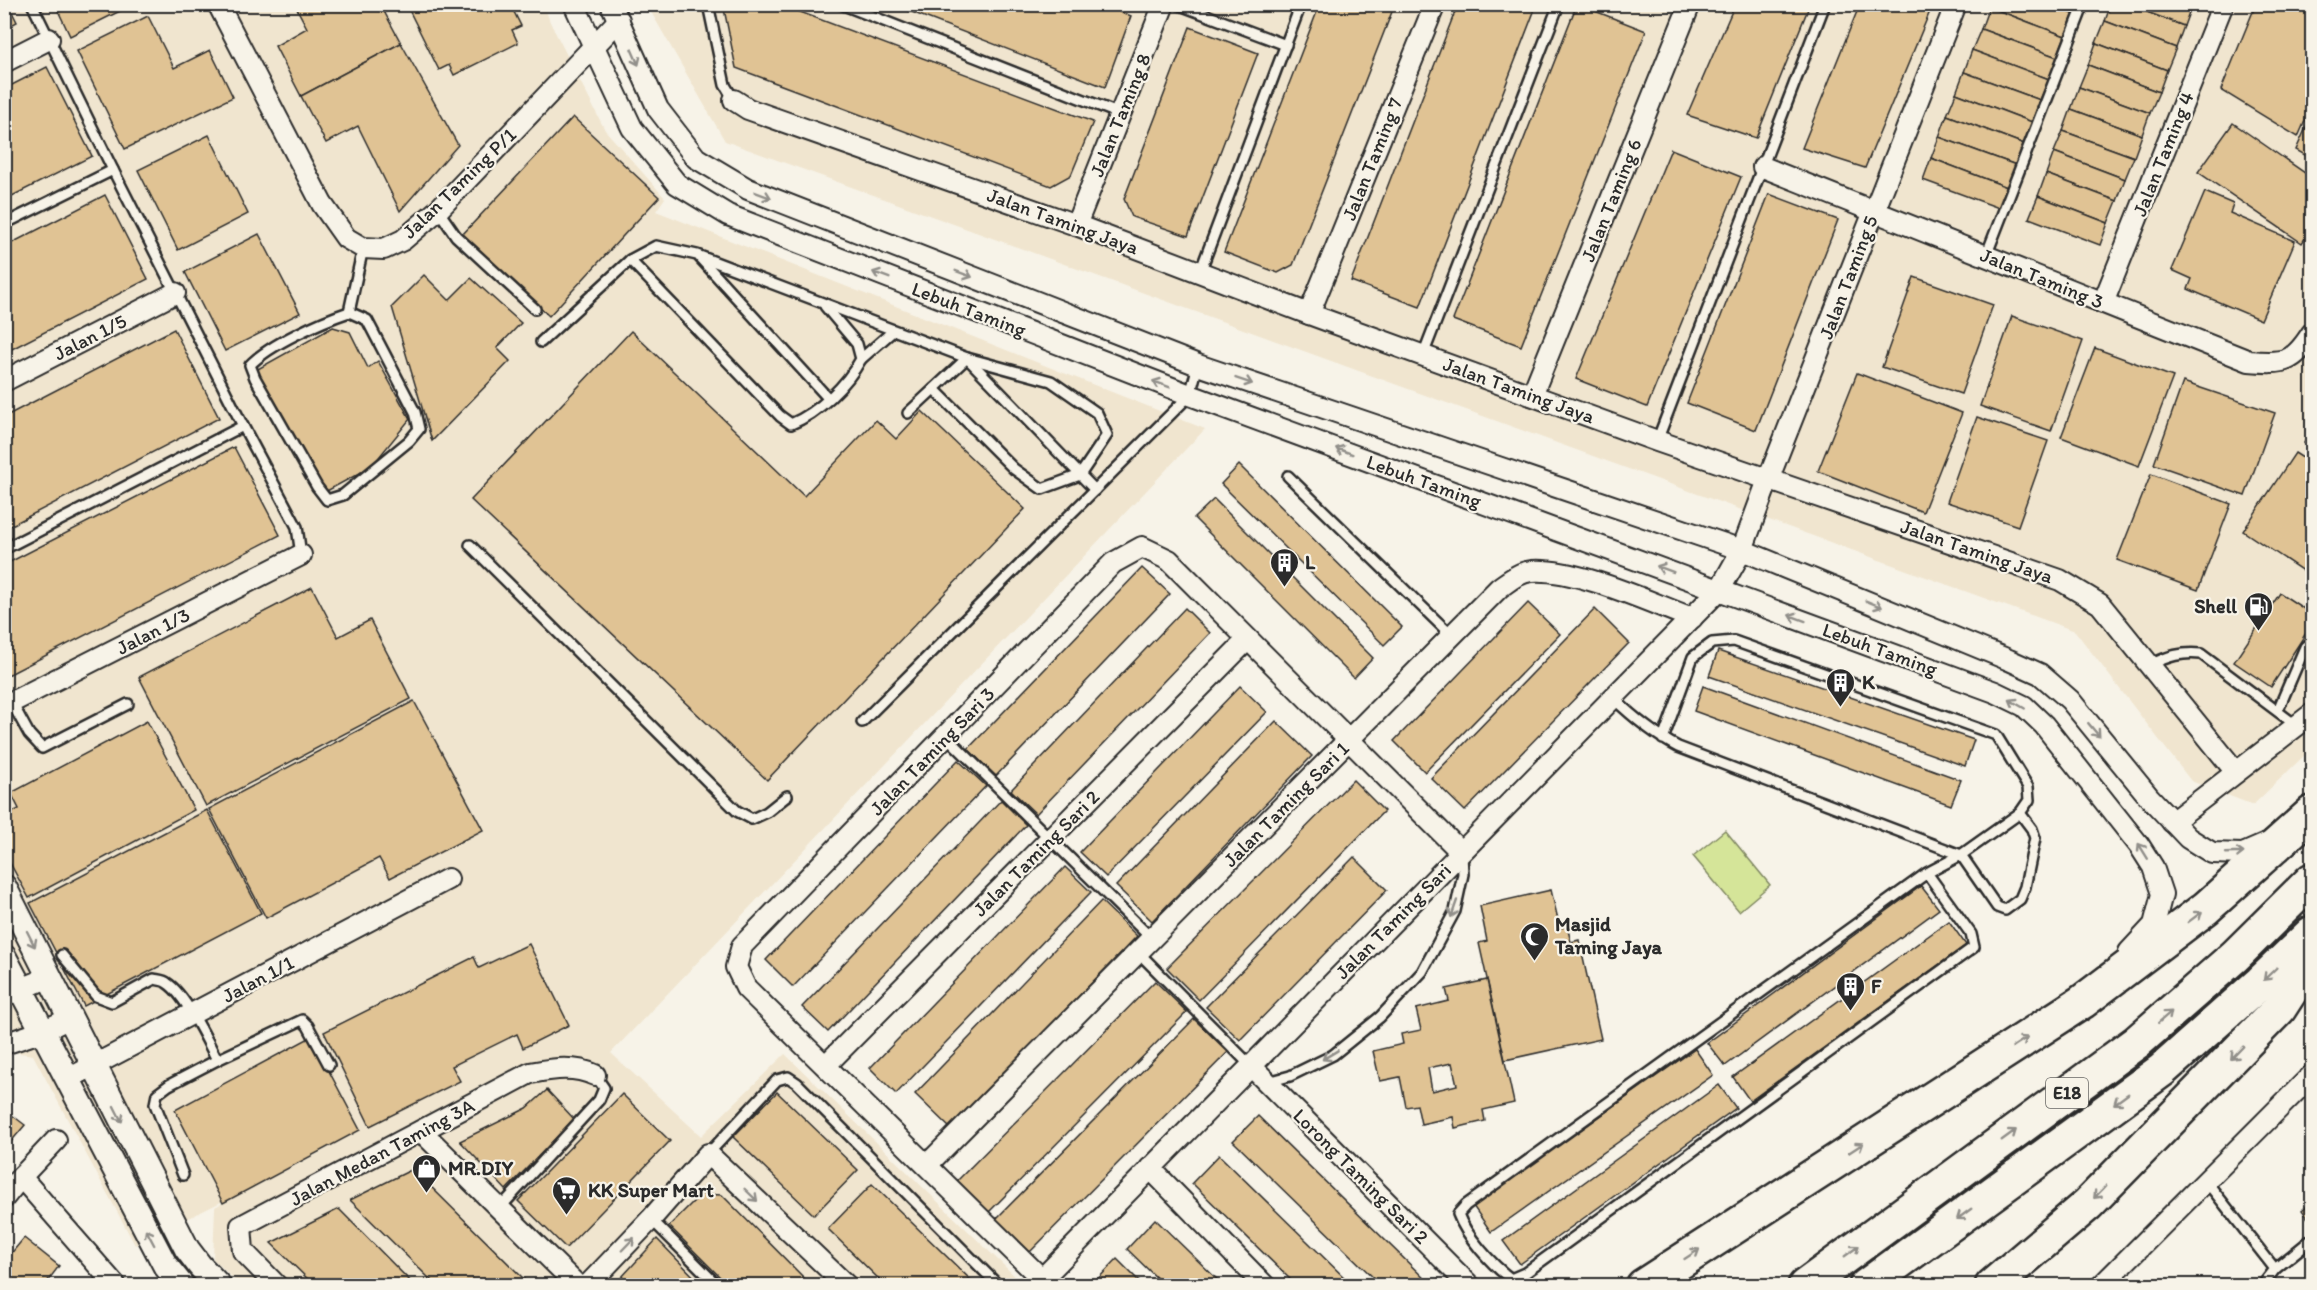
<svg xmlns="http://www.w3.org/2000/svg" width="2317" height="1290" viewBox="0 0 2317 1290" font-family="Itim,sans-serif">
<rect width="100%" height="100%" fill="#f7f3e8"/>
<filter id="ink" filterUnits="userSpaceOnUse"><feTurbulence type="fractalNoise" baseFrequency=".0167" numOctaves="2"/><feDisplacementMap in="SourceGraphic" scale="12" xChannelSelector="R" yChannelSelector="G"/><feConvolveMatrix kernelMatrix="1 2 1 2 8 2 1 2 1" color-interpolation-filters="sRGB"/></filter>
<g filter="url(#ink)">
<g fill="#f0e5cf">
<polygon points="4,5 544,5 550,22 605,130 665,198 656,211 1205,429 611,1053 701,1136 785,1054 1024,1285 240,1285 213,1259 215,1207 339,1143 135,1245 33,1055 13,1052 5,1054"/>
<polygon points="647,5 2312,5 2312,748 2253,805 2191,781 2075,631 725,141"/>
</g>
<polygon fill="#d5e599" stroke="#808862" stroke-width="1.5" points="1725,830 1770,885 1739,911 1693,856"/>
<g fill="#e0c394" stroke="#2b2b2b" stroke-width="1.5" fill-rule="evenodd">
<polygon points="4,4 8,4 17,22 4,29"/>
<polygon points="55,4 134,4 70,36"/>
<polygon points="358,4 359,7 363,4 380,4 401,43 301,96 275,46 307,28 295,5"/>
<polygon points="406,4 510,4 521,26 512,30 518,43 454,75 449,65 439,70"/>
<polygon points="723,4 779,4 1093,122 1071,175 1051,186 736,68"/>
<polygon points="891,4 1101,4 1131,16 1105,87"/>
<polygon points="1320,4 1395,4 1293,265 1278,273 1224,252"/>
<polygon points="1458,4 1537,4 1420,307 1351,281"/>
<polygon points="1577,4 1646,31 1521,346 1453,320"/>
<polygon points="1735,4 1810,4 1756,138 1687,115"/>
<polygon points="1860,4 1933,4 1865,168 1802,148"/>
<polygon points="1990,4 2048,4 2074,14 2065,36 1989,7"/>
<polygon points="2048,4 2077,4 2074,14"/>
<polygon points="2111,4 2126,4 2184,26 2176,48 2105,21"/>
<polygon points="2126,4 2192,4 2184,26"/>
<polygon points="2256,4 2312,6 2312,105 2298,137 2221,90"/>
<polygon points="1989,7 2065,36 2057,57 1981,29"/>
<polygon points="148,16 174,68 210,50 233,97 125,149 77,51"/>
<polygon points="2105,21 2176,48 2167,70 2096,43"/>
<polygon points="1190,27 1258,53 1188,236 1132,217 1124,199"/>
<polygon points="1981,29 2057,57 2049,79 1972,50"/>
<polygon points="401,43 458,145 400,211 358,126 326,143 301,96"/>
<polygon points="2096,43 2167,70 2159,92 2088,65"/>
<polygon points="1972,50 2049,79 2040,100 1964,72"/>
<polygon points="2088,65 2159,92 2150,113 2079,87"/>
<polygon points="47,67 92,156 4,200 4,89"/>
<polygon points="1964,72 2040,100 2032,122 1956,93"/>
<polygon points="2079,87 2150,113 2142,135 2071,109"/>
<polygon points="1956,93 2032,122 2024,144 1947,115"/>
<polygon points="2071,109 2142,135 2134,157 2063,131"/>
<polygon points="2312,114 2312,159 2296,150"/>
<polygon points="1947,115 2024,144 2016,165 1939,137"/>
<polygon points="573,117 659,197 549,316 462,235"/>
<polygon points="2233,123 2312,178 2312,228 2302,243 2198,172"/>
<polygon points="2063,131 2134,157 2125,179 2054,152"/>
<polygon points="209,135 248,214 178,250 138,170"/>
<polygon points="1939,137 2016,165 2007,187 1931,158"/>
<polygon points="1671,149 1741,177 1647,407 1576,379"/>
<polygon points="2054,152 2125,179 2117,201 2046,174"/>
<polygon points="1931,158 2007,187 1999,208 1923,180"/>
<polygon points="2046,174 2117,201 2108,223 2038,196"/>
<polygon points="2205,192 2233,204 2230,213 2295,241 2261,320 2188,289 2192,279 2172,270"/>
<polygon points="1769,194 1838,220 1756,430 1687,403"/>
<polygon points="105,195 148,279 4,353 4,247"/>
<polygon points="2038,196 2108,223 2100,245 2029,218"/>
<polygon points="259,234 300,313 225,351 185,272"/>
<polygon points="424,275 449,300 471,278 521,323 497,348 510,361 432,441 392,307"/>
<polygon points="1914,277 1993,305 1961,394 1882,367"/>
<polygon points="2012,316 2083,341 2051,431 1980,406"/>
<polygon points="333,327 350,332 368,368 378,361 410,419 371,467 325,492 256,370"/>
<polygon points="174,329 219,418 4,529 4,417"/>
<polygon points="631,331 804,496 876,420 896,439 922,411 1025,509 767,780 471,500"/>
<polygon points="2095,348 2173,377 2139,466 2061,437"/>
<polygon points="1857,373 1962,413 1923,512 1818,471"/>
<polygon points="2183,382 2275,413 2245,496 2154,464"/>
<polygon points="1977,417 2048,441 2018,526 1947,502"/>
<polygon points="2312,430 2312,449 2304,443"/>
<polygon points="234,447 280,535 4,677 4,565"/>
<polygon points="2295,453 2312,464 2312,577 2243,531"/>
<polygon points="1239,465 1402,627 1384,645 1221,484"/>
<polygon points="2151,474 2231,504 2198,590 2117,560"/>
<polygon points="1214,499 1373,658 1354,678 1194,518"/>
<polygon points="1142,568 1170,594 996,776 968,749"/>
<polygon points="312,587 338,637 370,620 411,699 206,806 139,677"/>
<polygon points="2280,593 2312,614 2312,624 2271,687 2234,662"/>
<polygon points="1528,603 1560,634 1425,772 1394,741"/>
<polygon points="1185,608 1210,633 1036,814 1011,790"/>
<polygon points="1595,609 1629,643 1465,811 1431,778"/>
<polygon points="1718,651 1974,740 1965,766 1709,676"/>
<polygon points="1240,686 1267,712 1106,877 1080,852"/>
<polygon points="1703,686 1961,780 1951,805 1694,711"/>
<polygon points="414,701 483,830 390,878 379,858 266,918 209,809"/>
<polygon points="147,721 194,810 29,898 4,852 4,816 19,809 11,793"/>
<polygon points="1276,721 1312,756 1152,921 1116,886"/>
<polygon points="958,760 986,786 793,987 766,960"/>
<polygon points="1353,780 1384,811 1199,1000 1167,968"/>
<polygon points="1001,800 1026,825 828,1032 802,1007"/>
<polygon points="207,810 261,913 84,1006 30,903"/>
<polygon points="1354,857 1387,890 1240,1040 1206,1007"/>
<polygon points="1065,867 1091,892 896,1094 870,1068"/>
<polygon points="1921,886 1939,909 1725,1066 1707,1043"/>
<polygon points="1551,890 1560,928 1567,926 1571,942 1579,940 1601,1039 1505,1060 1479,943 1487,941 1480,906"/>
<polygon points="1101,901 1137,936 951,1129 915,1094"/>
<polygon points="1949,921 1966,945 1750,1101 1733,1077"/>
<polygon points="529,944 569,1025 523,1048 517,1034 452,1066 460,1081 370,1126 324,1032 474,957 479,968"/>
<path d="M1487,980L1514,1103L1483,1110L1485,1121L1455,1128L1453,1117L1421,1124L1417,1105L1406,1107L1400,1077L1380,1081L1373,1051L1403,1044L1401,1034L1421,1030L1416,1009L1449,1001L1446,989ZM1452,1063L1457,1085L1432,1091L1428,1068Z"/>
<polygon points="1155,981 1187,1012 987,1214 955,1183"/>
<polygon points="1194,1019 1228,1052 1028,1254 994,1221"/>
<polygon points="311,1037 360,1130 223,1203 175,1110"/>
<polygon points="1695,1049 1713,1075 1491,1232 1473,1206"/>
<polygon points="1719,1085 1736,1108 1520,1264 1503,1241"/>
<polygon points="547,1090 574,1119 506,1190 460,1141 527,1108"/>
<polygon points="777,1092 858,1170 814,1215 733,1137"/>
<polygon points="622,1094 670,1141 566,1248 518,1201"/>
<polygon points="4,1109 25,1125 4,1150"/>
<polygon points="1258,1116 1432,1286 1382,1286 1233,1141"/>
<polygon points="1219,1155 1353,1286 1297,1286 1192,1183"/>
<polygon points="413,1169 530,1285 529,1286 437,1286 350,1200"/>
<polygon points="872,1184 975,1284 974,1286 886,1286 828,1229"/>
<polygon points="701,1194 722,1195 812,1286 729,1286 669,1226"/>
<polygon points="2312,1202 2312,1224 2302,1210"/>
<polygon points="339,1209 415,1286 315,1286 271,1243"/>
<polygon points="1155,1219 1224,1286 1165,1286 1127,1249"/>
<polygon points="24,1238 59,1266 44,1286 4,1286 4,1262"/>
<polygon points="657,1239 703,1286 621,1286 620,1279"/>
<polygon points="1117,1259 1144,1286 1091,1286"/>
</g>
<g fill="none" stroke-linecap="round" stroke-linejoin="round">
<defs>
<g id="service">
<polyline points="32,4 113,170 243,426 297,527 301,555"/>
<polyline points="708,4 725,85 734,100"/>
<polyline points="841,4 1120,114"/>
<polyline points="1177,4 1286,45"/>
<polyline points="438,210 456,236 535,309"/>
<polyline points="4,224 113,170"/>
<polyline points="1986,256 2084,4"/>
<polyline points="700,258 828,398"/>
<path d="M630,260L780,416L791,424C818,413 847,385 861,359L857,344L825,306"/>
<polyline points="1200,272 1301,4"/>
<path d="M349,312L367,320L415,412L419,429L409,441L343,495L327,500L317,487L255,378L250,365C270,344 322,321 349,312Z"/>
<polyline points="349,312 363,248"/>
<polyline points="541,342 630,260 656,246 697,255 967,358 1051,381 1097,413 1107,435 1080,475 1042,489 1014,469 934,389"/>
<polyline points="1423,355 1559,4"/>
<polyline points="861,359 893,331"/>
<polyline points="969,360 1095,490"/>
<polyline points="908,413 967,358"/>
<polyline points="1657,441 1825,4"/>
<polyline points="1288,476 1452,636"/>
<polyline points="470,545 737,811 752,819 767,812 787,796"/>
<polyline points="4,549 243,426"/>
<path d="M2150,665C2168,656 2182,652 2201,654L2297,726"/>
<path d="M1613,698C1633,717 1653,734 1678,747L1961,855L2020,813L2029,800L2028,787L1996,735L1734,641L1712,643L1693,657L1663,739"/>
<polyline points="12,703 29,734 42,748 128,704"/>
<polyline points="2278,710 2305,647 2312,641"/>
<polyline points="862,722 1190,395 1198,365"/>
<polyline points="947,737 1152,939"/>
<path d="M1927,873L1971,934L1974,947L1525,1273L1511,1279C1492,1265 1466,1236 1458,1214L1466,1205L1927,873L1961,855L1997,907L2005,910L2020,899L2025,887L2035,838L2032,829L2020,813"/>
<polyline points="1138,952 1251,1066"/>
<path d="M62,955L96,996L112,1002L154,979C158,980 164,980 167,983C185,994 207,1040 217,1060L302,1020L308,1026L329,1065"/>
<polyline points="1268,1082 1290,1076 1333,1055 1380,1017 1422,972 1455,911 1463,874 1462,855"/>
<polyline points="708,1154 777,1080 788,1077 797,1083 995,1282 991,1286"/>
<polyline points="183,1175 155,1104 157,1094 169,1085 217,1060"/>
<polyline points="2206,1181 2275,1269 2262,1286"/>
<polyline points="500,1208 599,1100 604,1088 595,1075"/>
<polyline points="651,1219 718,1286"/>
<polyline points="2275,1269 2312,1239"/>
</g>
<g id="minor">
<polyline points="218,4 322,204 346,238 363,248 384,249 403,240 438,210 619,20"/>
<polyline points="574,4 632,128 677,184 728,215 1190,395 1995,692 2024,706 2044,725 2139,845 2153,867 2162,894 2154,925 2129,952"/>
<polyline points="611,4 658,109 696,158 748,189 1198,365 1742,550 2009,660 2040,674 2070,700 2150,798 2188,838 2212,853 2243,854 2266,844"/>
<polyline points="4,62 49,39"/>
<polyline points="734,100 748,109 1076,225 1309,314 1657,441 2060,580 2100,604 2236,772"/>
<path d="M1763,167L2249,361C2285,364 2293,363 2312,333"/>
<polyline points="1076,225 1164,4"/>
<polyline points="2103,303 2223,4"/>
<polyline points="1309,314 1435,4"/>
<polyline points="4,381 175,293"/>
<polyline points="1532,395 1690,4"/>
<polyline points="4,706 301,555"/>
<polyline points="2172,822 2312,714"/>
<polyline points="4,996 50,977"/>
<polyline points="4,1044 43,1031 70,1018"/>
<polyline points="826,1065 1247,640"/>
<polyline points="1251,1066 1470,1286"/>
<polyline points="68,1079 448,879"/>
<polyline points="421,1131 578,1286"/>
<polyline points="56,1140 21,1177 116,1286"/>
<path d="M927,1165L1499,588C1509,581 1519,572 1532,571C1577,568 1648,602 1692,618"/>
<polyline points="1150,1168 1265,1286"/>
<polyline points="4,1198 21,1177"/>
<path d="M277,1286L243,1251L241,1226L530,1073C553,1069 573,1065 595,1075"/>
<polyline points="587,1286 651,1219 708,1154 847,1286"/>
<polyline points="1035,1286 1720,589 1742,550 1768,480 1956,4"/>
<polyline points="1049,1286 746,988 736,967 742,946 1113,563 1142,547 1169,560 1461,852"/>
<polyline points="2101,1286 2312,1075"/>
</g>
<g id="tertiary">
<polyline points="4,887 187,1249 200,1266 219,1286"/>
<polyline points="4,957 165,1265 182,1286"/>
</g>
<g id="motorway">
<polyline points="1643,1286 2082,1002 2206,908 2312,813"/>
<polyline points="1805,1286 2137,1042 2235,956 2312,880"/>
<polyline points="1866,1286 2162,1070 2261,982 2312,933"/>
<polyline points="1992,1286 2088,1204 2279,1009 2312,958"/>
</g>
</defs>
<use href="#service" stroke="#2b2b2b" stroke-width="14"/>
<use href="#minor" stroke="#2b2b2b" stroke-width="24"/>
<use href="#tertiary" stroke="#2b2b2b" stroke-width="28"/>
<use href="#motorway" stroke="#2b2b2b" stroke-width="38"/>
<use href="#service" stroke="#f7f3e8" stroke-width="9"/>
<use href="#minor" stroke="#f7f3e8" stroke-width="20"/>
<use href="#tertiary" stroke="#f7f3e8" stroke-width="24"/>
<use href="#motorway" stroke="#f7f3e8" stroke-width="33"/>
</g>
<defs><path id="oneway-shaft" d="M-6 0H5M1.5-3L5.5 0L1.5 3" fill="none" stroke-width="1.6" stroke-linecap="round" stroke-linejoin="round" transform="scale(1.5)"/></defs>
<g stroke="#918f8a">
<use href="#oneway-shaft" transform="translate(635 57) rotate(66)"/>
<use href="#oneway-shaft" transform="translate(763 195) rotate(21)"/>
<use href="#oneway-shaft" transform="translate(964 274) rotate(21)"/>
<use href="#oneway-shaft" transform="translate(881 275) rotate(-159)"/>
<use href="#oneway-shaft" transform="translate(1244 381) rotate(19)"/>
<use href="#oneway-shaft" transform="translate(1161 384) rotate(-159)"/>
<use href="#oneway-shaft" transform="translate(1344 451) rotate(-160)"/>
<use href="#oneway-shaft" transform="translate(1665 569) rotate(-160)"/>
<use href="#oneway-shaft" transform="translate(1874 604) rotate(22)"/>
<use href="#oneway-shaft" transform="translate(1797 618) rotate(-160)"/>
<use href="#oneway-shaft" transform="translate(2017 704) rotate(-150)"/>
<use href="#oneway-shaft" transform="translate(2094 730) rotate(50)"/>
<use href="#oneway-shaft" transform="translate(2143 851) rotate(-122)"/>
<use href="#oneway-shaft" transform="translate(2235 853) rotate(-2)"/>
<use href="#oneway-shaft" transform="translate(1454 909) rotate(109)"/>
<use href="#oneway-shaft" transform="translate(2195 917) rotate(-37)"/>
<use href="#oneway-shaft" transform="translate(31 939) rotate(63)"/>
<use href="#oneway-shaft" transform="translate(2270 974) rotate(136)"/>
<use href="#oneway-shaft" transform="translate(2165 1017) rotate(-41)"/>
<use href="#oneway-shaft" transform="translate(2020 1042) rotate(-33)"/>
<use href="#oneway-shaft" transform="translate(2237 1053) rotate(134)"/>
<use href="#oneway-shaft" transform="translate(1330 1055) rotate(149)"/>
<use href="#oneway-shaft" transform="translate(2121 1099) rotate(144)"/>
<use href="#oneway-shaft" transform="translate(118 1114) rotate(63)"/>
<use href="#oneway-shaft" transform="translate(2009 1135) rotate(-36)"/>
<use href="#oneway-shaft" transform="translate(1856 1148) rotate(-33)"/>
<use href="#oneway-shaft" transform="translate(2100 1192) rotate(134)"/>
<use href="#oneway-shaft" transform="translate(751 1195) rotate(44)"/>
<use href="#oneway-shaft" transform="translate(1964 1214) rotate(144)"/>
<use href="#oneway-shaft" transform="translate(150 1237) rotate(-118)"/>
<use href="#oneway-shaft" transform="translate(628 1244) rotate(-46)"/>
<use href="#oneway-shaft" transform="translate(1852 1251) rotate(-36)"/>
<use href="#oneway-shaft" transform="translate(1692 1254) rotate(-33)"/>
</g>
</g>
<defs>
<symbol id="building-pin" viewBox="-11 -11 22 30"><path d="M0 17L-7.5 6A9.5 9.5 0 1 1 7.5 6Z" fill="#2b2b2b" stroke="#f7f3e8"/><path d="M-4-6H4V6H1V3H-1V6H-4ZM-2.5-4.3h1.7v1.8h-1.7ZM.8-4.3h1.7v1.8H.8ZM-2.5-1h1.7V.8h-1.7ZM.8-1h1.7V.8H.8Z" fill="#fff"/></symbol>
<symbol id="fuel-pin" viewBox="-11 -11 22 30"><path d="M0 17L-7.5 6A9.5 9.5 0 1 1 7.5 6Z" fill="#2b2b2b" stroke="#f7f3e8"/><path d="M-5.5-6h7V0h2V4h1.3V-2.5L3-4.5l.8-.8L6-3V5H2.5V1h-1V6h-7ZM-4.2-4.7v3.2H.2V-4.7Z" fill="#fff"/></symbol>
<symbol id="mosque-pin" viewBox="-11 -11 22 30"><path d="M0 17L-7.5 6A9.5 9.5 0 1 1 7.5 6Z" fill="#2b2b2b" stroke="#f7f3e8"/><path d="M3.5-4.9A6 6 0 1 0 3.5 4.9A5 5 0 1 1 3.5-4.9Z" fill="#fff"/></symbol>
<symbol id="shop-pin" viewBox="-11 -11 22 30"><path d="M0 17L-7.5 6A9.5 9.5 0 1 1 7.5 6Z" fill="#2b2b2b" stroke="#f7f3e8"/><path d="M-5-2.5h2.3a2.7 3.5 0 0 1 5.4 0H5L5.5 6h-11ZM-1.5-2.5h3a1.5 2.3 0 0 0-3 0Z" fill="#fff"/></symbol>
<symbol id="supermarket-pin" viewBox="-11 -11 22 30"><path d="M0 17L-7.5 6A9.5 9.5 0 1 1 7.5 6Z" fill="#2b2b2b" stroke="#f7f3e8"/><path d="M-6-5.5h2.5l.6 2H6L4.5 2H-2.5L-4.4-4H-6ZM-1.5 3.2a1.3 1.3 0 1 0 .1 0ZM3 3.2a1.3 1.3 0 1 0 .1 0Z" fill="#fff"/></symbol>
</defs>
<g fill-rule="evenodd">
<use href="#building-pin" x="1268" y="546" width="33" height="45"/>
<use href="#fuel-pin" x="2242" y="590" width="33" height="45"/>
<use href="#building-pin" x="1824" y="666" width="33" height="45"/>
<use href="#mosque-pin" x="1518" y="920" width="33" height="45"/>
<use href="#building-pin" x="1834" y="970" width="33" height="45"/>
<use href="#shop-pin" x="410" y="1152" width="33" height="45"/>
<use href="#supermarket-pin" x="550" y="1174" width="33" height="45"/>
</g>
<g text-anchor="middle" stroke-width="4.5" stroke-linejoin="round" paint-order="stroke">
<rect fill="#f7f3e8" stroke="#686764" stroke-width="1.5" x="2046" y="1078" width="42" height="30" rx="4.5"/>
<g font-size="18" font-weight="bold" fill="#2b2b2b">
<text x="2067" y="1099">E18</text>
</g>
<g font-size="20" fill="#2b2b2b" stroke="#f7f3e8">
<text transform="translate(1120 115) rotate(-68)" y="7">Jalan Taming 8</text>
<text transform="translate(2163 154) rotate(-68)" y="7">Jalan Taming 4</text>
<text transform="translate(1372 159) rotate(-68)" y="7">Jalan Taming 7</text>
<text transform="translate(459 183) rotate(-44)" y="7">Jalan Taming P/1</text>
<text transform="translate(1611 200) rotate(-68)" y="7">Jalan Taming 6</text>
<text transform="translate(1063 221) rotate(20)" y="7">Jalan Taming Jaya</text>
<text transform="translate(1848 277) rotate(-69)" y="7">Jalan Taming 5</text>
<text transform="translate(2042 278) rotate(22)" y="7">Jalan Taming 3</text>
<text transform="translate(969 309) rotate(21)" y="7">Lebuh Taming</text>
<text transform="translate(90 337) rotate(-27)" y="7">Jalan 1/5</text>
<text transform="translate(1519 390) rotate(20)" y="7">Jalan Taming Jaya</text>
<text transform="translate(1424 481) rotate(20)" y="7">Lebuh Taming</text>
<text transform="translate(1977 551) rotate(19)" y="7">Jalan Taming Jaya</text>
<text transform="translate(153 631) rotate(-27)" y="7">Jalan 1/3</text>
<text transform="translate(1880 649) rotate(20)" y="7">Lebuh Taming</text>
<text transform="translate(932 751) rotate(-46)" y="7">Jalan Taming Sari 3</text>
<text transform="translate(1286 804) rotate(-45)" y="7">Jalan Taming Sari 1</text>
<text transform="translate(1036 853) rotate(-45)" y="7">Jalan Taming Sari 2</text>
<text transform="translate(1393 921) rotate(-45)" y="7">Jalan Taming Sari</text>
<text transform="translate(258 979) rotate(-28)" y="7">Jalan 1/1</text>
<text transform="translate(382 1152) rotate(-28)" y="7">Jalan Medan Taming 3A</text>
<text transform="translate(1361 1176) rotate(45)" y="7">Lorong Taming Sari 2</text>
</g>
<g font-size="20" font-weight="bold" fill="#2b2b2b" stroke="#f7f3e8" text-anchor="start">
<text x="1305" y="569">L</text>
<text x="2237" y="613" text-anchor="end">Shell</text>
<text x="1862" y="689">K</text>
<text x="1555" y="931">Masjid<tspan x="1555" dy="23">Taming Jaya</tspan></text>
<text x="1871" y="993">F</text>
<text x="448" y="1175">MR.DIY</text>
<text x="588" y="1197">KK Super Mart</text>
</g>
</g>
<rect width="2317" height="1290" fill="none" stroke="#f7f3e8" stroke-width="24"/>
<rect x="12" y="12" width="2293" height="1266" fill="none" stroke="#2b2b2b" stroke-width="2" filter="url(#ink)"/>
</svg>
